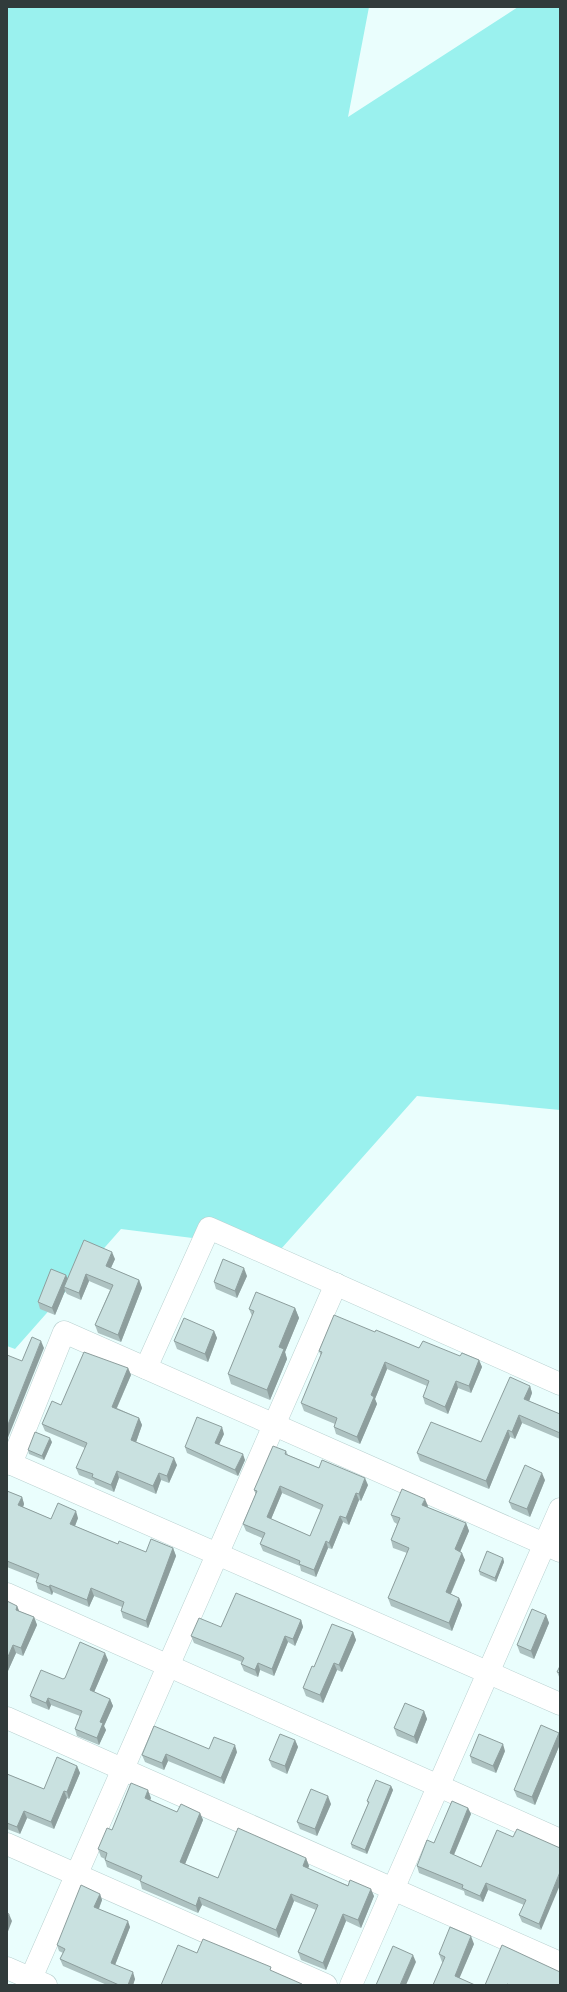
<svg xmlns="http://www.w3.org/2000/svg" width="567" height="1992" viewBox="0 0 567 1992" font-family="'Exo 2',sans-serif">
<rect width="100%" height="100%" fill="#eafefd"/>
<polygon fill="#9af1ee" points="7,7 369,7 348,117 518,7 560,7 560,1110 417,1096 281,1249 121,1229 15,1349 7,1346"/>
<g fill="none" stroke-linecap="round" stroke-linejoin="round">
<defs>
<g id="minor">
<polyline points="146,1368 209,1228 560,1384"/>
<polyline points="7,1462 560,1704"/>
<polyline points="11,1464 64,1332 560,1551"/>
<polyline points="7,1594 560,1840"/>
<polyline points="7,1718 560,1963"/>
<polyline points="7,1844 326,1985"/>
<polyline points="7,1968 46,1985"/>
<polyline points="28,1985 336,1284"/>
<polyline points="351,1985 560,1509"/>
</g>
</defs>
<use href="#minor" stroke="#b9d1d0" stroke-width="23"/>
<use href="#minor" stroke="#fff" stroke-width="22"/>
</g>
<g fill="#adc2c1" fill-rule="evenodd">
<polygon points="115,1259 111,1268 139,1280 142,1288 121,1342 98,1333 95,1325 110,1290 89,1281 81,1300 67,1294 65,1291 55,1315 40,1309 38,1302 66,1275 67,1278"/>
<polygon points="247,1276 237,1298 216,1289 214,1282"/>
<polygon points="295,1308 299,1318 285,1352 287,1359 270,1400 231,1384 228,1374 252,1316 249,1309"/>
<polygon points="214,1331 217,1338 208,1362 177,1349 174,1341"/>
<polygon points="375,1332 419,1348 479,1360 482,1367 471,1393 458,1388 448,1414 425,1404 423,1397 427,1386 387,1369 375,1399 377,1404 360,1444 336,1434 334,1427 335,1424 304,1411 301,1403 321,1356 319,1351"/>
<polygon points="128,1368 131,1375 117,1408 139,1418 142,1425 136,1442 177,1465 169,1483 161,1480 156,1494 119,1478 114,1492 95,1484 94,1481 79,1475 76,1468 85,1448 45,1431 42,1424 61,1405"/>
<polygon points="530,1386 532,1393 529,1401 560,1414 560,1439 522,1423 515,1439 510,1437 489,1489 420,1461 417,1453 481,1442"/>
<polygon points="224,1434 219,1444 245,1460 238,1476 187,1453 185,1447"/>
<polygon points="52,1442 44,1460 29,1454 28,1450"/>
<path d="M286,1451L288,1455L319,1468L368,1485L361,1501L359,1500L349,1525L343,1522L332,1549L328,1548L316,1577L301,1571L300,1566L263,1551L260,1544L262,1538L246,1531L243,1524L256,1495L254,1490ZM282,1493L321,1510L310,1536L271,1519Z"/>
<polygon points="545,1480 530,1517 512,1509 509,1502"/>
<polygon points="7,1491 22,1497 24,1504 23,1507 51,1519 78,1518 75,1526 118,1544 146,1552 173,1548 176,1556 148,1628 123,1618 121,1611 122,1607 94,1596 89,1607 53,1592 52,1595 38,1589 36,1582 37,1579 7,1567"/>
<polygon points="428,1506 427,1507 466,1523 469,1531 460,1551 465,1560 451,1594 459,1598 462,1605 452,1631 391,1606 388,1598 407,1553 393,1548 391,1540 397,1524 394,1522 391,1515"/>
<polygon points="503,1558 504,1562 496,1582 480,1575 479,1571"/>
<polygon points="17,1606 19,1611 34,1617 37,1625 23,1656 16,1653 7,1673"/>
<polygon points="546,1615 549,1623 534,1659 520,1653 517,1645"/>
<polygon points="301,1620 303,1627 295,1646 288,1642 274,1676 260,1670 258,1677 244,1671 241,1664 242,1662 194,1643 191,1636 221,1627"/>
<polygon points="353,1632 356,1640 342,1672 337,1670 323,1703 306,1696 303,1688 314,1667"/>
<polygon points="108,1660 94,1692 110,1699 113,1706 104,1726 106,1730 99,1745 77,1736 75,1729 80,1716 51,1705 49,1710 32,1703 30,1696 63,1679"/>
<polygon points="560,1666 560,1679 557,1672"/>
<polygon points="424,1711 427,1719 417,1744 397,1736 394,1728"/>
<polygon points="559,1733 560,1736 560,1744 535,1805 517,1797 514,1790"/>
<polygon points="295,1740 298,1747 287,1774 272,1767 269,1760"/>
<polygon points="209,1749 237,1752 224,1784 168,1761 164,1770 145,1762 142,1755"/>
<polygon points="505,1751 496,1773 472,1763 470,1756"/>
<polygon points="77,1766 80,1773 69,1799 67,1798 54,1829 27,1818 20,1834 7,1829 7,1774 44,1789"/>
<polygon points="391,1786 393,1790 367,1854 352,1848 351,1844 368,1804 367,1801"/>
<polygon points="151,1798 150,1800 177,1812 200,1813 203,1820 185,1864 218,1878 306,1858 309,1866 308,1869 374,1896 361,1928 346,1921 326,1970 301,1960 298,1952 316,1910 294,1901 279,1938 202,1905 198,1913 142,1889 140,1881 107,1867 105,1860 105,1859 101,1857 98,1849 112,1830"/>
<polygon points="331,1804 317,1836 300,1829 297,1822"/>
<polygon points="468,1808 471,1814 454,1855 481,1867 513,1837 541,1930 522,1922 519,1915 524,1905 488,1890 483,1902 465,1895 464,1891 419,1873 417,1866 434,1843"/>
<polygon points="100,1894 102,1900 99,1909 130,1927 115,1965 135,1979 133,1985 107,1985 63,1966 60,1959 63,1953 59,1951 57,1945"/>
<polygon points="474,1944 459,1978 433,1985 443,1962 442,1962 439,1954"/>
</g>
<g fill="#8d9e9d">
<polygon points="112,1252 115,1259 108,1274 106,1266"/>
<polygon points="244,1268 247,1276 237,1298 235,1291"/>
<polygon points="86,1274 89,1281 81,1300 79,1293"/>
<polygon points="66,1275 69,1282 64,1287 65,1291 55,1315 52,1308"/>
<polygon points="139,1280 142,1288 121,1342 118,1335"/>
<polygon points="295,1308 299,1318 285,1352 287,1359 270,1400 267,1390 279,1347"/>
<polygon points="214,1331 217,1338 208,1362 205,1354"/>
<polygon points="41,1341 44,1348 7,1440 7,1427"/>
<polygon points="479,1360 482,1367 471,1393 469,1386"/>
<polygon points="385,1362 387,1369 375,1399 377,1404 360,1444 357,1437 371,1395"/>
<polygon points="128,1368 131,1375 114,1414 112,1407"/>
<polygon points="456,1381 458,1388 448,1414 445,1407"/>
<polygon points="530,1386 532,1393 527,1407 524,1399"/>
<polygon points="519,1415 522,1423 515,1439 512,1432"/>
<polygon points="139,1418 142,1425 134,1448 131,1440"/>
<polygon points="222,1427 224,1434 217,1449 215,1443"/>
<polygon points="508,1430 510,1437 489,1489 486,1481"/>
<polygon points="50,1438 52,1442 44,1460 42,1456"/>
<polygon points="243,1454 245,1460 238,1476 235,1470"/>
<polygon points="174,1458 177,1465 169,1483 167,1476"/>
<polygon points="117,1471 119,1478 114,1492 111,1485"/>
<polygon points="159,1473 161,1480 156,1494 153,1486"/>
<polygon points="542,1473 545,1480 530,1517 527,1509"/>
<polygon points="365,1478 368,1485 361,1501 359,1494"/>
<polygon points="280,1486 282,1493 269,1524 267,1517"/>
<polygon points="356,1493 359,1500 349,1525 346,1518"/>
<polygon points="22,1497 24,1504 21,1513 18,1505"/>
<polygon points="425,1499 428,1506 425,1512 422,1505"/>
<polygon points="76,1511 78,1518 73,1531 70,1524"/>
<polygon points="340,1516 343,1522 332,1549 329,1543"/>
<polygon points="466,1523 469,1531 458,1557 455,1549"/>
<polygon points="326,1541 328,1548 316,1577 314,1570"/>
<polygon points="173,1548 176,1556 148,1628 146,1621"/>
<polygon points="462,1553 465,1560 448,1600 446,1592"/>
<polygon points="503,1558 504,1562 496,1582 495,1578"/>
<polygon points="50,1585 53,1592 52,1595 49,1587"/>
<polygon points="91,1588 94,1596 89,1607 87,1600"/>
<polygon points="459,1598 462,1605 452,1631 449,1623"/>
<polygon points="17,1606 20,1613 16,1610"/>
<polygon points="546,1615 549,1623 534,1659 531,1651"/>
<polygon points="34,1617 37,1625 23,1656 21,1648"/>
<polygon points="301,1620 303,1627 295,1646 293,1639"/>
<polygon points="353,1632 356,1640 342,1672 339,1665"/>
<polygon points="285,1636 288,1642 274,1676 272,1669"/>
<polygon points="13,1645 16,1653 7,1673 7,1659"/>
<polygon points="105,1653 108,1660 92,1697 90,1690"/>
<polygon points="258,1663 260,1670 258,1677 255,1670"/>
<polygon points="334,1663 337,1670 323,1703 320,1695"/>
<polygon points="48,1698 51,1705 49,1710 46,1703"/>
<polygon points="110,1699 113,1706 104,1726 106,1730 99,1745 97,1738 100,1722"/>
<polygon points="424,1711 427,1719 417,1744 414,1737"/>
<polygon points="559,1733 560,1736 560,1744 535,1805 532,1797"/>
<polygon points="295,1740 298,1747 287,1774 285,1766"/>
<polygon points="503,1744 505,1751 496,1773 493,1766"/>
<polygon points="235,1745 237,1752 224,1784 221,1778"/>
<polygon points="166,1754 168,1761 164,1770 162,1763"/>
<polygon points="77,1766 80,1773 69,1799 67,1792"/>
<polygon points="391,1786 393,1790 367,1854 365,1850"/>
<polygon points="148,1790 151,1798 148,1806 145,1798"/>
<polygon points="64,1791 67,1798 54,1829 51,1822"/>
<polygon points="328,1796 331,1804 317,1836 315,1829"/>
<polygon points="468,1808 471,1814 452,1859 450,1853"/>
<polygon points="24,1811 27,1818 20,1834 17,1827"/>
<polygon points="200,1813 203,1820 183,1869 180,1862"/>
<polygon points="306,1858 309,1866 305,1874 303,1866"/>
<polygon points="560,1872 560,1885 541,1930 539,1924"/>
<polygon points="486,1883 488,1890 483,1902 480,1896"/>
<polygon points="371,1889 374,1896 361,1928 358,1920"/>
<polygon points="100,1894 102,1900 97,1913 94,1907"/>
<polygon points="291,1894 294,1901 279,1938 276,1930"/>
<polygon points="199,1897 202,1905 198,1913 196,1906"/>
<polygon points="9,1914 12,1921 7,1934 7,1920"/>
<polygon points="343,1914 346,1921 326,1970 323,1963"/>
<polygon points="128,1921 130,1927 113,1970 111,1963"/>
<polygon points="471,1936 474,1944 457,1984 455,1976"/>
<polygon points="413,1955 416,1962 406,1985 400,1985"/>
<polygon points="133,1972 135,1979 133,1985 128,1985"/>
</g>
<g fill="#c9e1e0" stroke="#8d9e9d" fill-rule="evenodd">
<polygon points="84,1240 112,1252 106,1266 139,1280 118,1335 95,1325 113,1285 86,1274 79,1293 64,1287"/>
<polygon points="223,1259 244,1268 235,1291 214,1282"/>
<polygon points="51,1269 66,1275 52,1308 38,1302"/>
<polygon points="256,1292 295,1308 279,1347 284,1349 267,1390 228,1374 254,1311 249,1309"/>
<polygon points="334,1315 375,1332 376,1330 419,1348 423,1341 460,1356 462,1353 479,1360 469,1386 456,1381 445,1407 423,1397 429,1381 385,1362 371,1395 374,1397 357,1437 334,1427 337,1418 301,1403 322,1352 319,1351"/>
<polygon points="184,1318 214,1331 205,1354 174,1341"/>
<polygon points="32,1337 41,1341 7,1427 7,1355 22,1361"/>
<polygon points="84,1352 128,1368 112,1407 139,1418 131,1440 174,1458 167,1476 159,1473 153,1486 117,1471 111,1485 92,1477 93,1474 76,1468 87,1443 42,1424 52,1401 61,1405"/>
<polygon points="510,1377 530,1386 524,1399 560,1414 560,1433 519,1415 512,1432 508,1430 486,1481 417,1453 431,1422 481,1442"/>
<polygon points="197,1417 222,1427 215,1443 243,1454 235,1470 185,1447"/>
<polygon points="35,1432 50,1438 42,1456 28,1450"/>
<path d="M273,1446L286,1451L285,1454L319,1468L322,1460L365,1478L359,1494L356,1493L346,1518L340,1516L329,1543L326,1541L314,1570L299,1564L300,1561L260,1544L265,1533L243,1524L257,1491L254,1490ZM280,1486L323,1505L310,1536L267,1517Z"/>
<polygon points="525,1465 542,1473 527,1509 509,1502"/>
<polygon points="402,1489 425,1499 422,1505 466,1523 455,1549 462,1553 446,1592 459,1598 449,1623 388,1598 409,1548 391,1540 400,1518 391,1515"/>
<polygon points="7,1491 22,1497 18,1505 51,1519 58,1503 76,1511 70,1524 118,1544 119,1541 146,1552 151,1539 173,1548 146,1621 121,1611 124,1602 91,1588 87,1600 50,1585 49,1587 36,1582 39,1574 7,1561"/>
<polygon points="487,1551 503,1558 495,1578 479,1571"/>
<polygon points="236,1593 301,1620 293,1639 285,1636 272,1669 258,1663 255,1670 241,1664 244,1658 241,1656 191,1636 199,1618 221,1627"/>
<polygon points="7,1601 17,1606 16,1610 34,1617 21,1648 13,1645 7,1659"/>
<polygon points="532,1609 546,1615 531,1651 517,1645"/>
<polygon points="332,1624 353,1632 339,1665 334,1663 320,1695 303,1688 312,1666 314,1667"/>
<polygon points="80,1642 105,1653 90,1690 110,1699 100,1722 103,1723 97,1738 75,1729 82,1711 48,1698 46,1703 30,1696 41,1670 63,1679 65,1678"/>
<polygon points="560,1666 560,1673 557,1672"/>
<polygon points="405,1703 424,1711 414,1737 394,1728"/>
<polygon points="541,1725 559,1733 532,1797 514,1790"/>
<polygon points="154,1726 209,1749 214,1737 235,1745 221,1778 166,1754 162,1763 142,1755"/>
<polygon points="280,1734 295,1740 285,1766 269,1760"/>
<polygon points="479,1734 503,1744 493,1766 470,1756"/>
<polygon points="57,1757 77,1766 67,1792 64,1791 51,1822 24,1811 17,1827 7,1823 7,1774 44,1789"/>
<polygon points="376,1780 391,1786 365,1850 351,1844 369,1802 367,1801"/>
<polygon points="131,1783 148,1790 145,1798 177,1812 181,1804 200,1813 180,1862 218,1878 238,1828 306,1858 303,1866 348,1886 350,1880 371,1889 358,1920 343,1914 323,1963 298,1952 318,1905 291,1894 276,1930 199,1897 196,1906 140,1881 142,1876 105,1860 107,1853 98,1849 107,1828 112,1830"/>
<polygon points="311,1789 328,1796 315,1829 297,1822"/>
<polygon points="452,1801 468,1808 450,1853 481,1867 497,1830 513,1837 517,1829 560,1848 560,1872 539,1924 519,1915 526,1900 486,1883 480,1896 462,1888 463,1885 417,1866 427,1840 434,1843"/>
<polygon points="81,1885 100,1894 94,1907 128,1921 111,1963 133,1972 128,1985 119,1985 60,1959 65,1949 57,1945"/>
<polygon points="7,1913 9,1914 7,1920"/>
<polygon points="450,1927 471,1936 455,1976 475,1985 433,1985 445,1957 439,1954"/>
<polygon points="203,1939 271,1967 270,1970 302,1984 301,1985 161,1985 178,1945 197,1953"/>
<polygon points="502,1945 560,1972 560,1985 510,1985 507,1984 507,1985 485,1985"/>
<polygon points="393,1946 413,1955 400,1985 376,1985"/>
</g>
<rect width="567" height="1992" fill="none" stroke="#313b3b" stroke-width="16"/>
</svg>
